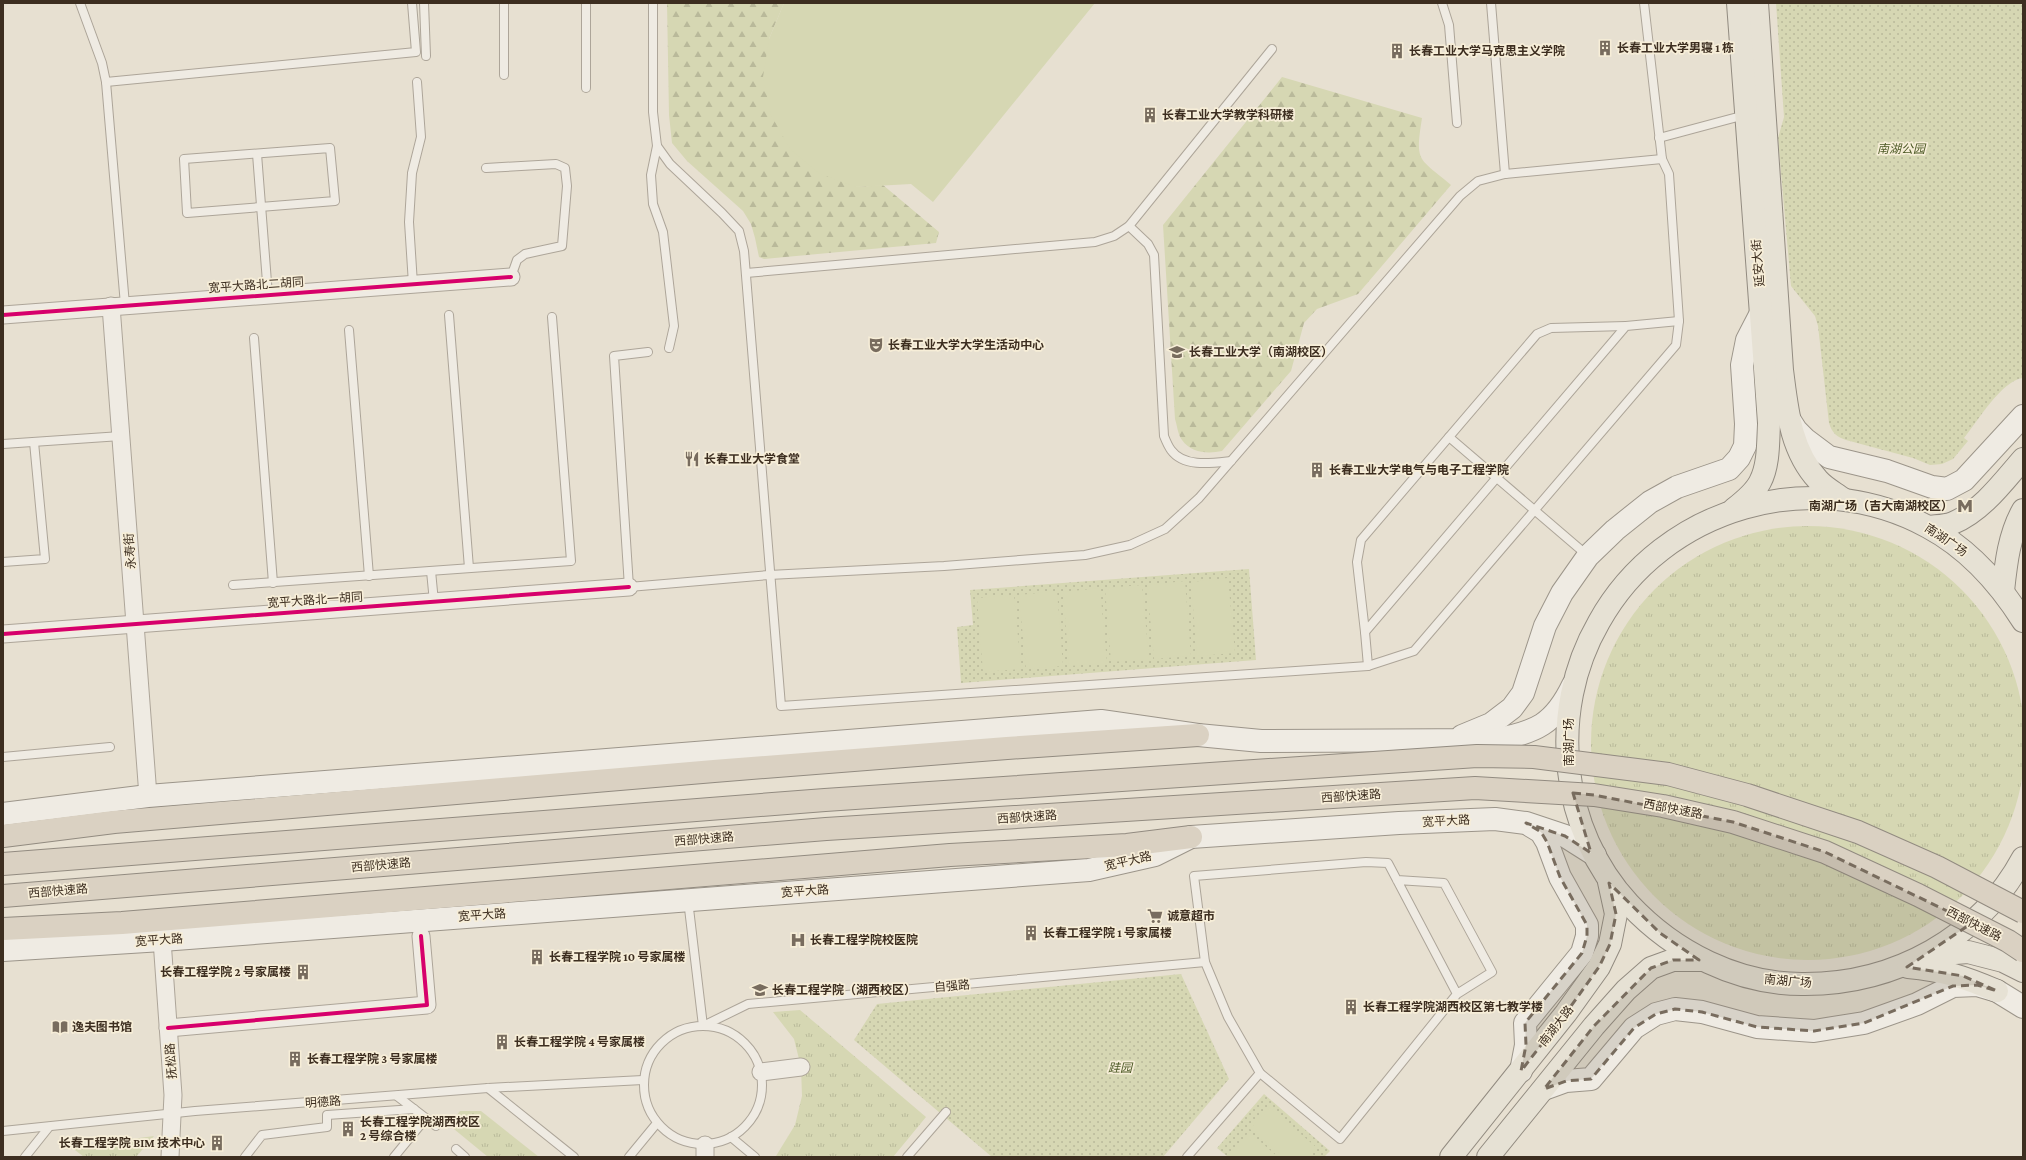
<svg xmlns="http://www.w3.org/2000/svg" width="2026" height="1160" viewBox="0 0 2026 1160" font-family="'Crimson Pro','Noto Sans SC',serif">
<defs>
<pattern id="grass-tufts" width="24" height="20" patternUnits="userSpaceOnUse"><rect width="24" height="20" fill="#d6d7b3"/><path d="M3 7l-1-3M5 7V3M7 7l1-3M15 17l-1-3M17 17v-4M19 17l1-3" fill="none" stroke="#b9b99a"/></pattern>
<pattern id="forest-firs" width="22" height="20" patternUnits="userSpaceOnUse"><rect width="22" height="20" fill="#d6d7b3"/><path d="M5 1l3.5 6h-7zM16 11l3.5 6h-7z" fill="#b9b99a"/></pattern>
<pattern id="park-dots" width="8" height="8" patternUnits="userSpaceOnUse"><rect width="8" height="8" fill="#d6d7b3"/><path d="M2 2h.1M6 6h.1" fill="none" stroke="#b9b99a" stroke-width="1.8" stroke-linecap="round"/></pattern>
</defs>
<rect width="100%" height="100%" fill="#e7e0d1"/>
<g fill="url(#grass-tufts)">
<circle cx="1808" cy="743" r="217"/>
<polygon points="800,1010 926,1117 893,1157 776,1156 795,1125 802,1096 801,1067 794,1039 773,1012"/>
<polygon points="460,1111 481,1111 539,1157 488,1157 449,1125"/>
<polygon points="154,1136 136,1157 84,1157 71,1147"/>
</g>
<g fill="url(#forest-firs)">
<polygon points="667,3 784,3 769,39 857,187 883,185 939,232 936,243 764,259 759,257 755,238 751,224 743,211 687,161 672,143 669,115"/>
<path d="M1282,77L1422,118C1415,163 1418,157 1451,185L1358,294L1317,309L1304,323L1291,371L1222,451C1208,454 1191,453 1182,440C1178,435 1177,425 1175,419L1163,225Z"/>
</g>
<g fill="url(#park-dots)">
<path d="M1776,3H2023V378C2002,380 1977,422 1964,438L1968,441L1953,459L1942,464L1930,465L1913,458L1846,440C1837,437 1832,433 1829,423L1818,326L1815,316L1791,286L1778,138L1784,117Z"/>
<polygon points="1249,569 1256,660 961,683 957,627 973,625 970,590"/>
<polygon points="1181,974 1229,1079 1163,1157 992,1157 854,1040 877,1004"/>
<polygon points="1264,1094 1330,1151 1324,1157 1228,1157 1217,1148"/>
</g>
<g fill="#d6d7b3">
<polygon points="784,3 1095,3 933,202 911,184 857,187 820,174 790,149 771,115 763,77 769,39"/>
<polygon points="1228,578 1235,653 1197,656 1191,582"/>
<polygon points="1185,581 1191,656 1154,659 1147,585"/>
<polygon points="1142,585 1149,659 1111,662 1105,588"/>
<polygon points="1100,588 1107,663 1069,666 1063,592"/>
<polygon points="1057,591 1063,666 1026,669 1019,595"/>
<polygon points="1014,595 1021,669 983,672 977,598"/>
<polygon points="1269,1107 1316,1147 1307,1157 1283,1157 1250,1129"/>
<polygon points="1249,1132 1278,1157 1234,1157 1230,1153"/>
</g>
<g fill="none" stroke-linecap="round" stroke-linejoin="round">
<defs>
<g id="lane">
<polyline points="80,3 102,63 106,82 125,305"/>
<polyline points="424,3 426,56"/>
<polyline points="653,3 653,112 657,146 670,164 722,213 739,231 744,251 781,706 1368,666 1414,651 1676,345 1679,321 1669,174 1662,159 1644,3"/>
<polyline points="1442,3 1449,25 1457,123"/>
<polyline points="1491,3 1505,174"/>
<polyline points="504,75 504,3"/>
<polyline points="106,82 416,52 412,3"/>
<polyline points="586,88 586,3"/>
<polyline points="1659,138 1745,115"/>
<polyline points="657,146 651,175 653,204 663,232 674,326 669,348"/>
<polygon points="330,148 335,201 187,213 184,159"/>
<polyline points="257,154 268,295"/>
<polyline points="486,168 556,164 565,168 567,186 562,246 525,254 517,260 511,277"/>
<path d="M1129,226L1148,244L1154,255L1164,436C1166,441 1168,446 1171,450C1184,468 1213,463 1231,461"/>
<polyline points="746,273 1095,242 1114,236 1129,226 1272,49"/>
<polyline points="413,284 409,222 412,173 421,137 417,82"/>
<polyline points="449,315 469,568"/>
<polyline points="349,330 369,576"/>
<polyline points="254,338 273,583"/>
<polyline points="648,352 614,356 629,587 769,575 944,566 1085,555 1130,545 1165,529 1199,498 1460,196 1478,181 1505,174 1662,159"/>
<polyline points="1449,437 1588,556"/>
<polyline points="3,444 121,436"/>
<polyline points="3,562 45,559 34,442"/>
<polyline points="431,571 434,602"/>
<polyline points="233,585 571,561 552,317"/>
<polyline points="1365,632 1357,562 1361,540 1537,334 1551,328 1626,326"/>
<polyline points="1368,666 1365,632 1626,326 1679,321"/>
<polyline points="3,757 110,747"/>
<polyline points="1397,880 1444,883 1492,972 1457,994 1340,1139 1260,1073 1228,1017 1205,962 1194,876 1366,862 1388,863 1457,994"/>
<polyline points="688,900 703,1026 748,1004 1205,962"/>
<circle cx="703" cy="1085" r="59"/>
<polyline points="488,1088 574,1157"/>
<polyline points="397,1096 436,1126"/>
<polyline points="3,1131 195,1111 488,1088 643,1080"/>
<polyline points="731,1137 755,1157"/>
<polyline points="456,1149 465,1157"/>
<polyline points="25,1157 49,1127"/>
<polyline points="245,1157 262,1135 327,1127 327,1115 414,1109"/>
<polyline points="394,1157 426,1118"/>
<polyline points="629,1157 657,1123"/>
<polyline points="907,1157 946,1112"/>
<polyline points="1187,1157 1260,1073"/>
</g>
<g id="street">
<polyline points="111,306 148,796"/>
<polyline points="3,315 511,277"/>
<polyline points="3,634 629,587"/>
<polyline points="162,940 173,1095 170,1157"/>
<polyline points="168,1028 427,1005 421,936"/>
<polyline points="761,1072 801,1067"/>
<polyline points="705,1145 705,1157"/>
</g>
<g id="secondary">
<polyline points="1789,419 1796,430 1805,439 1829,457 1887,471 1932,487 1947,489 1964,480 2023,416"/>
<polyline points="1462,736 1491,724 1512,708 1523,693 1545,626 1562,593 1588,556 1615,530 1650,502 1677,487 1729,469 1739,458 1745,446 1746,424 1742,365 1747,340 1762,311"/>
<path d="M3,814L148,796L1101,721L1198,735L1261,741L1494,740C1536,732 1554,725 1573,685"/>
<polyline points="3,950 162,940 1089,870 1155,855 1191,837 1399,823 1495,819 1526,823 1565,836 1595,855"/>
<polyline points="1521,1071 1526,1045 1525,1023 1582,953 1587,936 1587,925 1560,877 1547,842 1541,832 1531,826"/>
<polyline points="1544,1089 1566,1081 1591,1079 1634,1028 1656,1014 1675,1009 1702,1012 1757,1027 1814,1031 1864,1023 1917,1004 1953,986 1977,985 1997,991 2023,1007"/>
</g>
<g id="primary">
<path d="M1757,3L1782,370C1787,408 1790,450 1818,480C1825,488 1835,493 1843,499"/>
<path d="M1734,509C1743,502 1755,492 1760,482C1769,465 1768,442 1769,423L1738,3"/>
<path d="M1929,527C1936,526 1946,526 1953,523C1982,511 2003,482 2023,459"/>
<path d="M2003,591C2006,563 2009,535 2023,510"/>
<path d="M2023,621C1999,583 1969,549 1928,527C1813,464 1663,507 1599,622C1573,667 1563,719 1569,771C1574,819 1595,868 1629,904C1674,952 1738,985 1805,984C1895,984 1980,938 2023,858"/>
<polyline points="1929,955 1968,952 2003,961 2023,971"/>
<path d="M1908,967C1943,970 1964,977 1997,991"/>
<polyline points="1451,1157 1566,1013 1599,967 1610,944 1616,914 1609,882"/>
<polyline points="1488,1157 1594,1026 1626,990 1651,968 1673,960 1703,960"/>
</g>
<g id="highway">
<polyline points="3,836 114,822 714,771 1007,748 1198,735"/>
<polyline points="3,929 122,923 950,855 1127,845 1191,837"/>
</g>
</defs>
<use href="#lane" stroke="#ada599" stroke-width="10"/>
<use href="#street" stroke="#ada599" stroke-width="19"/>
<use href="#secondary" stroke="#9c958a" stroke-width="24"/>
<use href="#primary" stroke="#928b80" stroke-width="24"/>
<use href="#highway" stroke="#928b80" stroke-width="24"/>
<use href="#lane" stroke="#efebe3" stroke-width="8"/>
<use href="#street" stroke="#efebe3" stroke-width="17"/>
<use href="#secondary" stroke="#efebe3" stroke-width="22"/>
<use href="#primary" stroke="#e6e1d4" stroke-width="22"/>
<use href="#highway" stroke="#dad1c2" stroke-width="22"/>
<defs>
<g id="highway-bridge">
<polyline points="3,864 825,800 1477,756 1534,757 1668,774 1747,795 1858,832 1937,867 2023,912"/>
<polyline points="3,896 826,829 1475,788 1594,795 1663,806 1733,822 1825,852 1918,895 2008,941 2023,951"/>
</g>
</defs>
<use href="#highway-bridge" stroke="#928b80" stroke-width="24" stroke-linecap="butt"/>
<use href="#highway-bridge" stroke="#dad1c2" stroke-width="22"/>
<defs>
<g id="cycleway">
<polyline points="3,315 511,277"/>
<polyline points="3,634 629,587"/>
<polyline points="168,1028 427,1005 421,936"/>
</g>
</defs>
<use href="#cycleway" stroke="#f7eed8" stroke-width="6"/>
<use href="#cycleway" stroke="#d6006c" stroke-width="4"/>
</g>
<path fill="#786c5e" fill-opacity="0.2" stroke="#786c5e" stroke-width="3" stroke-dasharray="8 5" stroke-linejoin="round" d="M1573,793L1594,795L1733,822L1825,852L1972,923L1907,967L1963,976L1997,991L1977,985L1953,986L1864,1023L1814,1031L1757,1027L1702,1012L1675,1009L1656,1014L1634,1028L1591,1079L1566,1081L1544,1089L1594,1026L1651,968L1673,960H1699L1660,933L1609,883L1616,914L1610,944L1599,967L1566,1013L1521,1071L1526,1045L1525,1023L1582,953L1587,936V925L1560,877L1547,842L1541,832L1526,823L1565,836L1591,853Z"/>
<defs>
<symbol id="building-bare" viewBox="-9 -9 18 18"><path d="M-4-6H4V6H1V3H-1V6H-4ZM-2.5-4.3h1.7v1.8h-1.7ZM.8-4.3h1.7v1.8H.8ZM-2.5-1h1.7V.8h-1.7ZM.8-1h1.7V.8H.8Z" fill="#786c5e" stroke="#f7eed8" stroke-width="2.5" paint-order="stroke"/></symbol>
<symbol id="theatre-bare" viewBox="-9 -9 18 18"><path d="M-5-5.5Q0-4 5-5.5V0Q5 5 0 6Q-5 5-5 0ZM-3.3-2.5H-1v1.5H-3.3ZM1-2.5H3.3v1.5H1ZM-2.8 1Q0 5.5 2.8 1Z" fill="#786c5e" stroke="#f7eed8" stroke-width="2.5" paint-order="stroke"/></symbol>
<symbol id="university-bare" viewBox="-9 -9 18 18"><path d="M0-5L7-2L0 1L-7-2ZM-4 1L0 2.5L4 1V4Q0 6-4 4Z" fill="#786c5e" stroke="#f7eed8" stroke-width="2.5" paint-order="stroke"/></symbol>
<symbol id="restaurant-bare" viewBox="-9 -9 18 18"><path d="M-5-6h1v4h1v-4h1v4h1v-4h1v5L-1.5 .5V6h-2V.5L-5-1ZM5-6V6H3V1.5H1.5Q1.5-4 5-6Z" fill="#786c5e" stroke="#f7eed8" stroke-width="2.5" paint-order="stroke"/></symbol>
<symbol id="metro-bare" viewBox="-9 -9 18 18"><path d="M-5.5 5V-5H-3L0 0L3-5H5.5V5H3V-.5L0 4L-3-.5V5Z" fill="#786c5e" stroke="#f7eed8" stroke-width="2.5" paint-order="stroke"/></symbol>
<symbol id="supermarket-bare" viewBox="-9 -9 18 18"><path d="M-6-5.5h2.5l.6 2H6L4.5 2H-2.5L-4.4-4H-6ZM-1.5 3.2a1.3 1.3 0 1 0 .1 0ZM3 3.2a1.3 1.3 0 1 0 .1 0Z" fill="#786c5e" stroke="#f7eed8" stroke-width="2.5" paint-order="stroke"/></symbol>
<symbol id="hospital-bare" viewBox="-9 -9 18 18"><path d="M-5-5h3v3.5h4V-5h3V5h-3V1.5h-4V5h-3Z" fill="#786c5e" stroke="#f7eed8" stroke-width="2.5" paint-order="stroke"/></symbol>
<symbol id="library-bare" viewBox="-9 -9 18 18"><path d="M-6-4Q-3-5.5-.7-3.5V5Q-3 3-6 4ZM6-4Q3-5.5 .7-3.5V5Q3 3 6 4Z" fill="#786c5e" stroke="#f7eed8" stroke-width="2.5" paint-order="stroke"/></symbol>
</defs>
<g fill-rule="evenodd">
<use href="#building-bare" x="1594" y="37" width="22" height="22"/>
<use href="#building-bare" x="1386" y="40" width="22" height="22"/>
<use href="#building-bare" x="1139" y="104" width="22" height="22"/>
<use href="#theatre-bare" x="865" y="334" width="22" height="22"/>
<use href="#university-bare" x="1166" y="341" width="22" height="22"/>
<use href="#restaurant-bare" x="681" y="448" width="22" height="22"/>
<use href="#building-bare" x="1306" y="459" width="22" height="22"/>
<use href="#metro-bare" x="1954" y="495" width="22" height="22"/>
<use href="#supermarket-bare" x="1144" y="905" width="22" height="22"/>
<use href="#building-bare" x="1020" y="922" width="22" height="22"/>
<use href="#hospital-bare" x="787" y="929" width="22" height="22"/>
<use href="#building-bare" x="526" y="946" width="22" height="22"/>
<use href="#building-bare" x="292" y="961" width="22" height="22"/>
<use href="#university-bare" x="749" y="979" width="22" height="22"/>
<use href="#building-bare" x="1340" y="996" width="22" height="22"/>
<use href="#library-bare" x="49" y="1016" width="22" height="22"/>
<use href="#building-bare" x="491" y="1031" width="22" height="22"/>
<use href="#building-bare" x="284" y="1048" width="22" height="22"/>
<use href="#building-bare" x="337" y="1118" width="22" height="22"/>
<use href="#building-bare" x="206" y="1132" width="22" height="22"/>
</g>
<g text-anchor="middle" stroke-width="3.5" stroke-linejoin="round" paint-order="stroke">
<g font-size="12" font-weight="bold" fill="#3d2e20" stroke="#f7eed8" text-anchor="start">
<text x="1617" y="52">长春工业大学男寝 1 栋</text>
<text x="1409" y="55">长春工业大学马克思主义学院</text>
<text x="1162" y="119">长春工业大学教学科研楼</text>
<text x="888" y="349">长春工业大学大学生活动中心</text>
<text x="1189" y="356">长春工业大学（南湖校区）</text>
<text x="704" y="463">长春工业大学食堂</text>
<text x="1329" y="474">长春工业大学电气与电子工程学院</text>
<text x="1953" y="510" text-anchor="end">南湖广场（吉大南湖校区）</text>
<text x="1167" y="920">诚意超市</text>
<text x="1043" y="937">长春工程学院 1 号家属楼</text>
<text x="810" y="944">长春工程学院校医院</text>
<text x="549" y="961">长春工程学院 10 号家属楼</text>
<text x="291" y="976" text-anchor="end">长春工程学院 2 号家属楼</text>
<text x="772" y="994">长春工程学院（湖西校区）</text>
<text x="1363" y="1011">长春工程学院湖西校区第七教学楼</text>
<text x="72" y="1031">逸夫图书馆</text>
<text x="514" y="1046">长春工程学院 4 号家属楼</text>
<text x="307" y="1063">长春工程学院 3 号家属楼</text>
<text x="360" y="1126">长春工程学院湖西校区<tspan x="360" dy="14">2 号综合楼</tspan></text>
<text x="205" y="1147" text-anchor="end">长春工程学院 BIM 技术中心</text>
</g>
<g font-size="12" font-style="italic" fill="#4d5a26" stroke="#f7eed8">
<text x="1901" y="153">南湖公园</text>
<text x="1120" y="1072">跬园</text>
</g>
<g font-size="12" fill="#3d2e20" stroke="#f7eed8">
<text transform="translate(1758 263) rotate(-95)" y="4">延安大街</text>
<text transform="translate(256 285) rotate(-4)" y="4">宽平大路北二胡同</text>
<text transform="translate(1946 540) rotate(34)" y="4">南湖广场</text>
<text transform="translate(130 551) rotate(-94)" y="4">永寿街</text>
<text transform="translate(315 600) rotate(-4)" y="4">宽平大路北一胡同</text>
<text transform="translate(1569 742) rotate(-90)" y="4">南湖广场</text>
<text transform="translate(1351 796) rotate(-4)" y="4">西部快速路</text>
<text transform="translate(1673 809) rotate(11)" y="4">西部快速路</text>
<text transform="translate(1027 817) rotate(-4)" y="4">西部快速路</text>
<text transform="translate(1446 821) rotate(-3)" y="4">宽平大路</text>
<text transform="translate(704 839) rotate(-5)" y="4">西部快速路</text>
<text transform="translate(1128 861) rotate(-13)" y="4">宽平大路</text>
<text transform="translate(381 865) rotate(-5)" y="4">西部快速路</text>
<text transform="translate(58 891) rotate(-5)" y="4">西部快速路</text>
<text transform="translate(805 891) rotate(-4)" y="4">宽平大路</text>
<text transform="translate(482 915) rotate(-4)" y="4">宽平大路</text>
<text transform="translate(1974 924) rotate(27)" y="4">西部快速路</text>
<text transform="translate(159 940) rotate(-4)" y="4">宽平大路</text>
<text transform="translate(1788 981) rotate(5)" y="4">南湖广场</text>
<text transform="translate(952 986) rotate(-5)" y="4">自强路</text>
<text transform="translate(1556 1026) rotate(-52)" y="4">南湖大路</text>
<text transform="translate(171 1061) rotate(-94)" y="4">抚松路</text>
<text transform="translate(323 1102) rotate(-4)" y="4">明德路</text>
</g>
</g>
<rect width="2026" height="1160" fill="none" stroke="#3d2e20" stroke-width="8"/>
</svg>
